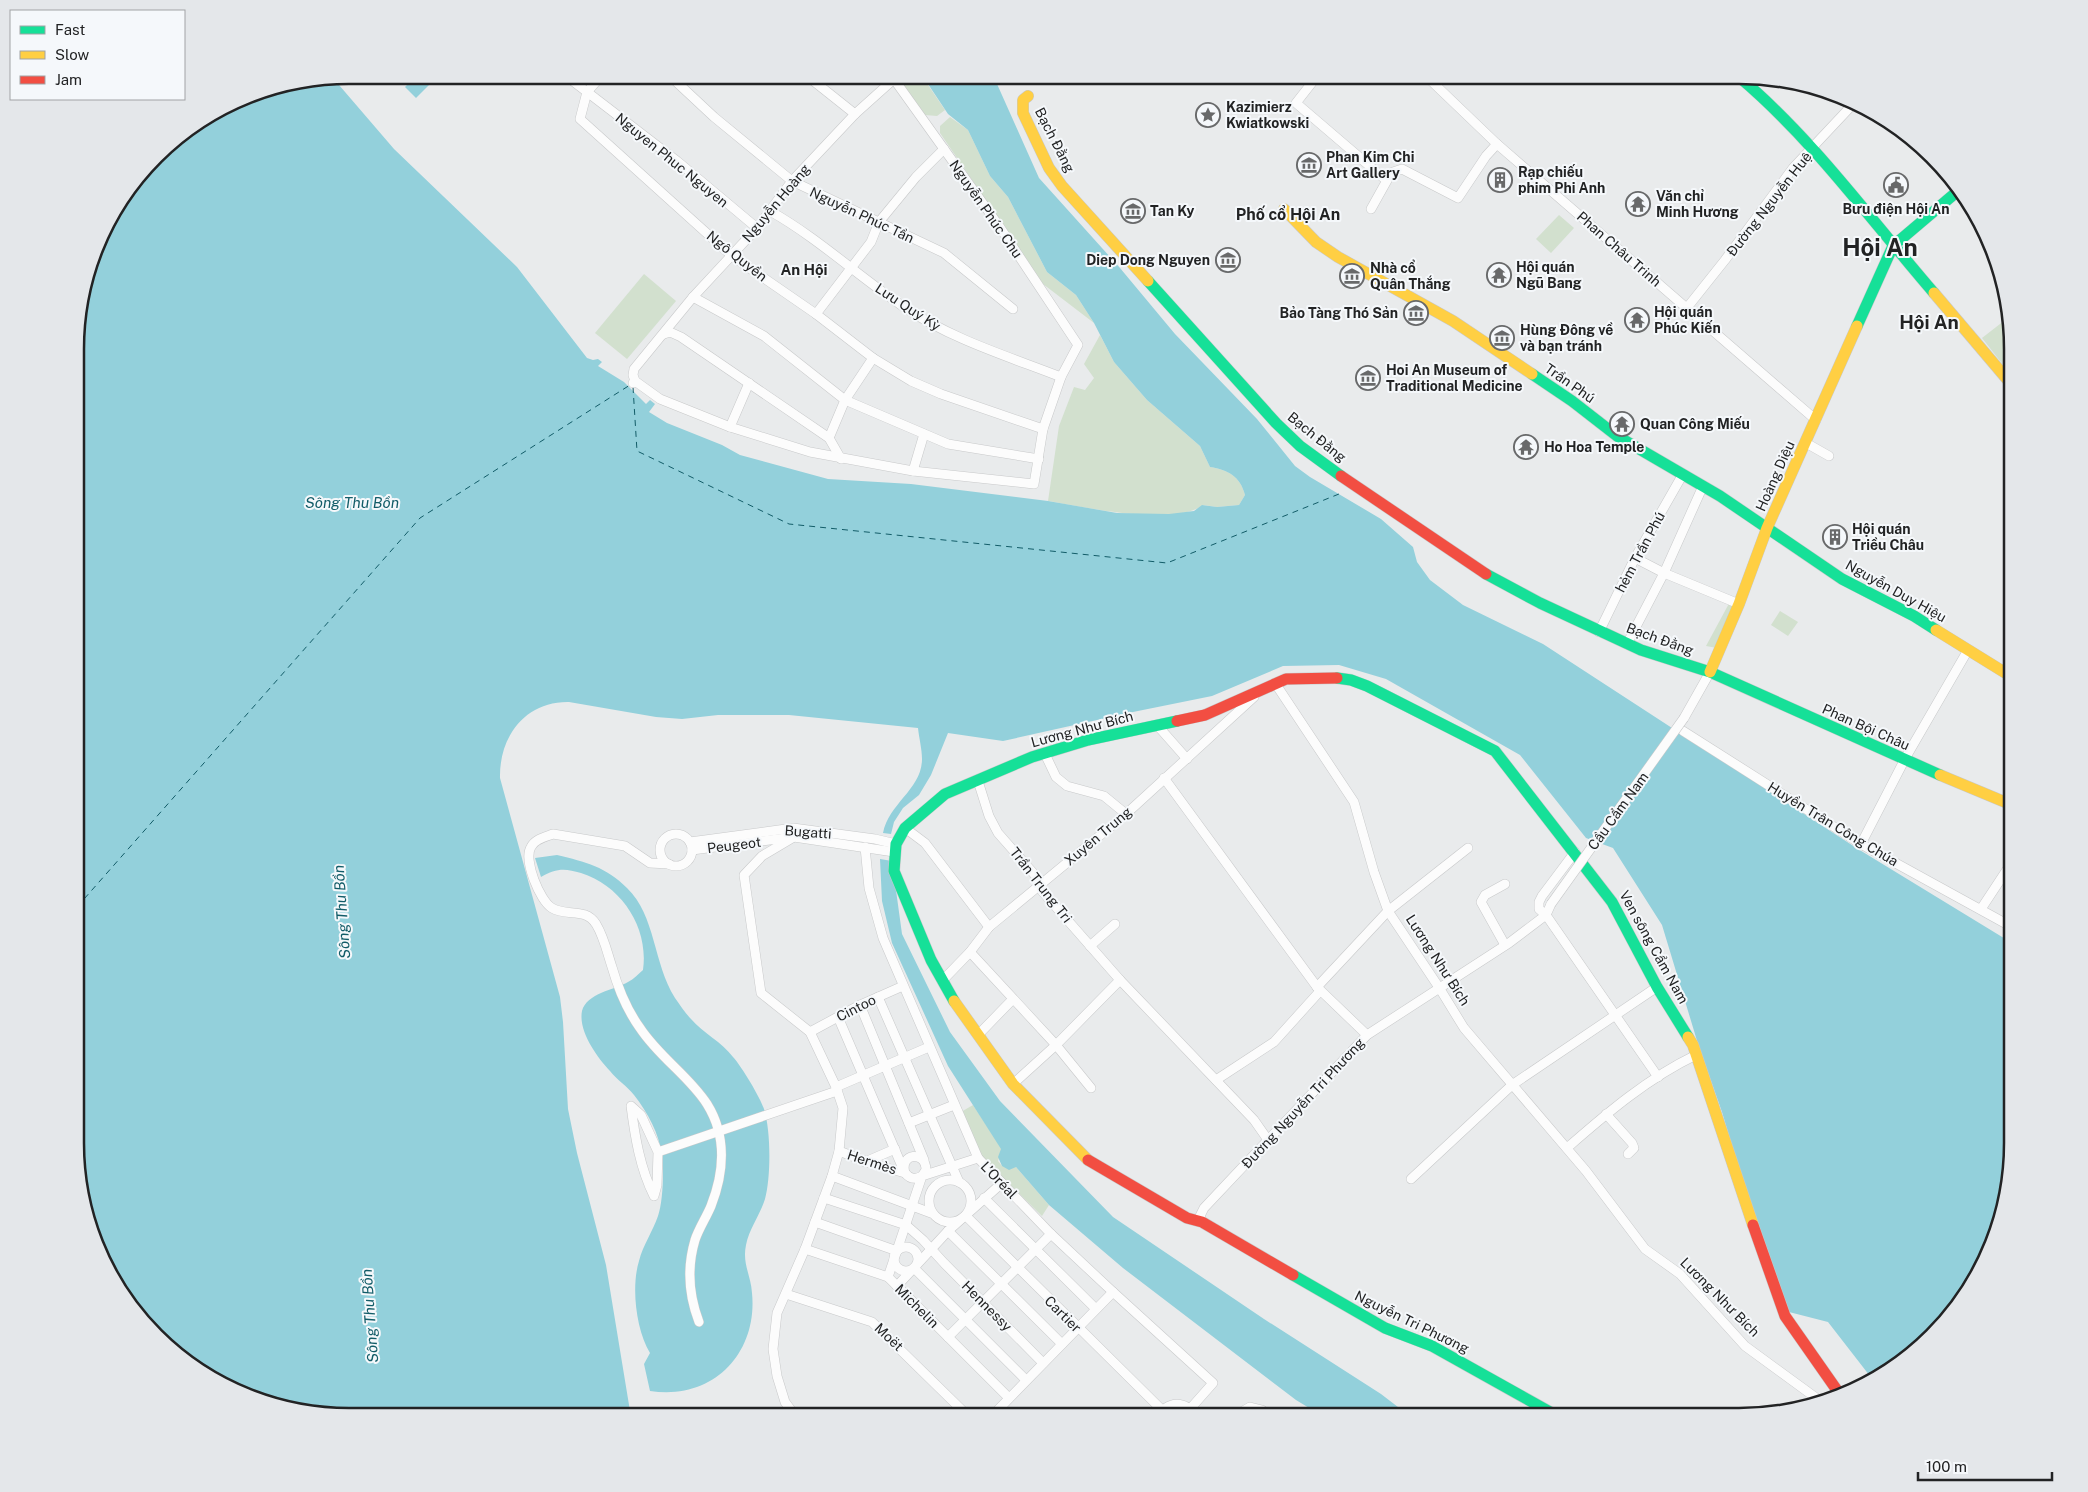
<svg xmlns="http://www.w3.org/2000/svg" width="2088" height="1492" viewBox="0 0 2088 1492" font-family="'Public Sans',sans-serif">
<rect width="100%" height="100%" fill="#e9ebec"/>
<g fill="#d2e0ce">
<polygon points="896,75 910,83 928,85 945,110 937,116 925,115"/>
<polygon points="950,117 968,130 990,176 1008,197 1047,272 1076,295 1094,323 1043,284 940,133 940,126"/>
<polygon points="1559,215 1574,228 1551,253 1536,239"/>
<polygon points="644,274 676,301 627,359 595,333"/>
<polygon points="2009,317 2012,331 2012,376 1982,338"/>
<path d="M1100,335L1114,362L1147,400L1200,446L1210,467C1228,470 1240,476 1245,495L1239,505L1217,507L1203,505C1174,527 1083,507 1048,501L1059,426L1074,387L1085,390L1094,378L1084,364Z"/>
<polygon points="1732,598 1736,600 1717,648 1706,646"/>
<polygon points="1780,611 1798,622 1788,636 1771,625"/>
<polygon points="973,1105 1002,1149 998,1161 1002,1166 1016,1167 1049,1205 1042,1216 979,1154 961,1112"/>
</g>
<g fill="#93d0db">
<polygon points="417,75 439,75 416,98 405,87"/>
<path d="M922,75H993L1039,178L1120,268L1175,334L1257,419L1295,466L1310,477L1381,519L1413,547L1417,562L1430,580L1463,605L1543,644L1858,849L2012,943V1161L1998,1232L1956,1310L1920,1349L1873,1380L1828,1322L1789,1312L1754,1220L1722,1112L1698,1044L1662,925L1613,848L1586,838L1520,755L1386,679L1339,665L1283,666L1212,696L1133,712L1003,741L948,733L931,775L919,795L903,808L894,822L891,834L883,833C889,803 922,789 922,759C922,749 919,738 918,728L789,715H718L682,719L656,717L569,702C526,701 499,736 500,778L560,997L563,1022L568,1109L577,1153L606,1265L631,1417L331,1416L244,1396L182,1360L112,1280L77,1179V313L103,227L168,143L244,96L333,78L394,149L517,267L587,358L593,360L598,359L602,362L598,366L624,382L646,404L650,400L655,404L649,412L667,423L722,445L740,455L828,479L911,484L1048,501L1117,513L1169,514L1194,511L1202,505L1217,507L1239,505L1245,495C1240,476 1228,470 1210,467L1200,446L1147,400L1114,362L1094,323L1076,295L1047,272L1008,197L990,176L968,130L948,114Z"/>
<path d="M557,855C586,862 606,867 627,888C656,916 653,963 675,998C680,1005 685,1013 691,1019C703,1033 722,1042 733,1057C742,1067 760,1097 764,1109C771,1131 771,1177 765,1199C760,1215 749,1229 746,1245C742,1264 751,1275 752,1293C758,1354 712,1401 650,1391L644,1364L650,1353C636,1330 631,1287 639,1261C643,1245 653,1231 658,1216C663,1202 664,1171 662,1156C659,1133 648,1113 634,1095C627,1086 617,1080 610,1071C597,1057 578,1031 582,1011C587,993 614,990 628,982C634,979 638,974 643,970C649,928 622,886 581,873C565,868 556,868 541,877L535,858Z"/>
<polygon points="880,859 892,861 902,934 950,1032 1000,1101 1113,1217 1264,1319 1381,1394 1411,1417 1324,1417 1296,1400 1123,1268 1049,1205 1016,1167 1009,1170 1002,1166 998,1157 1001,1149 948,1066 892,943 882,901"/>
</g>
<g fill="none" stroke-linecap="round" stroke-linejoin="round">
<g stroke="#125c68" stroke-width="1" stroke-dasharray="6 5" stroke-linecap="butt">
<polyline points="633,387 637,451 789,524 1167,563 1339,494"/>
<polyline points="77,907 420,518 630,385"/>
</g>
<defs>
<g id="street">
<polyline points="565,75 677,161 757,228"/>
<polyline points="602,75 587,92 580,119 732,256 816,314 873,358 911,381 941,394 1043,429"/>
<polyline points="669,75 714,117 792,181 944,253 1013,309"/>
<polyline points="806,75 855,114"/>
<polyline points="1318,75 1296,103 1386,180"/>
<polyline points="1425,75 1497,144 1816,420"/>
<polyline points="1371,209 1390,175 1393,172 1402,169 1458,198 1486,156 1497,144"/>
<path d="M770,211C818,238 858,276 904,307C951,339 1007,356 1061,377"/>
<polyline points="693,297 764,336 845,400 948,444 1039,459"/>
<polyline points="1686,309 1725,260 1793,168 1855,102"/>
<polyline points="816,314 871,242 879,222 916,177 944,149"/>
<polyline points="664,334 670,332 681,337 829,438 841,459"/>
<polyline points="635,381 633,375 634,369 693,297 757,228 792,181 855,114 894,79"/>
<polyline points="633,383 635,381 660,399 730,427 810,452 913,471 1034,484 1043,429 1061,377 1078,345 999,226 891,75"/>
<polyline points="730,427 749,383"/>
<polyline points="829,438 845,400 873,358"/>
<polyline points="1806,443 1829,456"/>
<polyline points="913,471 924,434"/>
<polyline points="1703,486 1664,573 1739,604"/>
<polyline points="1599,632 1635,558 1683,474"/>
<polyline points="1627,644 1664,573 1635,558"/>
<polyline points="1275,683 1354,802 1374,872 1388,911 1440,989 1464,1028 1586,1171 1645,1249 1680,1274 1745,1346 1823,1403"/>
<polyline points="1684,718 1710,672"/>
<polyline points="1157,725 1187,759"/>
<polyline points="1683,731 1861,844 2012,927"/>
<polyline points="1045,754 1056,777 1067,786 1104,796 1126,814"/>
<polyline points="1164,778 1317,987 1367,1035"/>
<polyline points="978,781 989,816 998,833 1042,883 1042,891 1120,980 1254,1120 1268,1140"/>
<polyline points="905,828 925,843 989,927"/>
<circle cx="676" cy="850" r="16"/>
<polyline points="794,837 762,856 744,875 761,993 810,1032 836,1087 843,1108 839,1151 832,1176 805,1249 777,1313 773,1349 777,1376 785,1402 796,1417"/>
<polyline points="690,842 793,828 875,839 896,844"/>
<polyline points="1861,844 1906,757 1968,650"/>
<polyline points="865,847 869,888 883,938 978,1158 1051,1234 1113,1292 1213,1383 1190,1409"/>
<polyline points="692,850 794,837 894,852"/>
<polyline points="1575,852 1542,896 1539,902 1539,909 1546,915 1658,1077"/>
<path d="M669,864L650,863L625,846L553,834C545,837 535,839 531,847C523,860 540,901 552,908C567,917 585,907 596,924C604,937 607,952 612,967C618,988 627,1010 640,1028C659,1057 689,1076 707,1104C727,1136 724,1173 711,1206C706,1218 699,1228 695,1240C687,1267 689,1296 699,1322"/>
<polyline points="1505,884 1485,895 1481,902 1505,945"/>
<polyline points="1981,909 2012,862"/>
<polyline points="1090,946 1115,924"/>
<polyline points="970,952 1056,1045 1091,1088"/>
<polyline points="942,981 970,952 989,927 1126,814 1254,697"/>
<polyline points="1317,987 1388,911 1468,848"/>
<polyline points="878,997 959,1182"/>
<polyline points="860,1005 924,1160"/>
<polyline points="838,1017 904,1171"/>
<polyline points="810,1032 860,1005 903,986"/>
<polyline points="978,1035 1012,1000"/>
<polyline points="1216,1080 1274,1042 1320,991"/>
<polyline points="1013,1084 1056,1045 1120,980"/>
<polyline points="836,1087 929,1047"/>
<polyline points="1606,1114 1632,1143 1634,1148 1628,1154"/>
<polyline points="909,1123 954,1105"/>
<path d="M1567,1148C1607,1113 1648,1078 1696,1055"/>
<polyline points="839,1151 870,1163 905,1173"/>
<path d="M658,1152L641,1115L631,1106C635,1137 640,1168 654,1196L657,1185L658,1152L837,1091"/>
<polyline points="865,1162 895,1149"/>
<polyline points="832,1176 931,1213"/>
<polyline points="1411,1179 1512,1085 1657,987"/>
<circle cx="950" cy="1201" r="21"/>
<polyline points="824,1198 906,1225 923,1240 944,1263 1043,1363"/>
<polyline points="984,1198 1096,1309"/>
<polyline points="966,1216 1162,1410"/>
<polyline points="815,1222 897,1251"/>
<polyline points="1202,1222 1200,1216 1204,1208 1367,1035 1509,943 1546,915 1551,904"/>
<polyline points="948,1231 1062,1344"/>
<circle cx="906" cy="1259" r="12"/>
<polyline points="805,1249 888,1277 1009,1398"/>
<polyline points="914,1268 1026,1380"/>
<path d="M888,1277L922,1176L926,1170C926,1150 899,1153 905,1173C910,1179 915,1180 922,1176L978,1158"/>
<polyline points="897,1286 948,1231 1002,1183"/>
<polyline points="786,1294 872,1322 969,1417"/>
<polyline points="948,1337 1051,1234"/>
<polyline points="991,1417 1113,1292"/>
<path d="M1158,1417C1166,1401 1187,1399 1195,1417"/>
<polyline points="1233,1417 1250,1407 1262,1410 1271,1417"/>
</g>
<g id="fast">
<path d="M1738,76C1813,139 1870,219 1934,293"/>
<polyline points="1148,281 1276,423 1300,446 1341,476"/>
<polyline points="1857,326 1893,246 1959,190"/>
<polyline points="1532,374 1572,401 1617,436 1720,496 1842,579 1914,616 1936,630"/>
<polyline points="1486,574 1540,603 1641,650 1710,672 1940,775"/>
<polyline points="1337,678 1351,680 1367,686 1495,751 1612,902 1657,987 1688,1037"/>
<polyline points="954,1001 931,960 894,871 896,844 905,828 945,794 1032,757 1088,740 1177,721"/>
<polyline points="1293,1275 1385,1328 1432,1346 1559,1417"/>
</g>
<g id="slow">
<polyline points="1028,96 1023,100 1023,113 1049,168 1062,186 1148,281"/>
<polyline points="1284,209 1316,242 1338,257 1453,321 1532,374"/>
<polyline points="1934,293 2012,385"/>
<polyline points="1936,630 2012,677"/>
<polyline points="1710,672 1739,604 1767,528 1857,326"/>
<polyline points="1940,775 2012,805"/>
<polyline points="954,1001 1013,1084 1088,1160"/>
<polyline points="1688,1037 1693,1045 1753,1225"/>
</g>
<g id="jam">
<polyline points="1341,476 1486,574"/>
<polyline points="1177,721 1205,715 1286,679 1337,678"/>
<polyline points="1088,1160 1187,1218 1202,1222 1293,1275"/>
<polyline points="1753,1225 1785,1316 1841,1396"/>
</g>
</defs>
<use href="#street" stroke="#c8c9ca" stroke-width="10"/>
<use href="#fast" stroke="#c8c9ca" stroke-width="12"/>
<use href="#slow" stroke="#c8c9ca" stroke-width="12"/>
<use href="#jam" stroke="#c8c9ca" stroke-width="12"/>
<use href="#street" stroke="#fcfcfc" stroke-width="9"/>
<use href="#fast" stroke="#16e098" stroke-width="11"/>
<use href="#slow" stroke="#ffcf43" stroke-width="11"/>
<use href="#jam" stroke="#f24e42" stroke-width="11"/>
<defs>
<polyline id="street-bridge" points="1551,904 1684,718"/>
</defs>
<use href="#street-bridge" stroke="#c8c9ca" stroke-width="10" stroke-linecap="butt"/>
<use href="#street-bridge" stroke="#fcfcfc" stroke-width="9"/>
</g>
<defs>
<symbol id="sight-ring" viewBox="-11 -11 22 22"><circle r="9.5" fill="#f5f8fb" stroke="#68696a" stroke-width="1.5"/><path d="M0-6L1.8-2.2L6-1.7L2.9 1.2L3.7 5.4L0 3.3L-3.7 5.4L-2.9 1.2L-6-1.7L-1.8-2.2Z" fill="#68696a"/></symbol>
<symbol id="museum-ring" viewBox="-11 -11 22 22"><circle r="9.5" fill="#f5f8fb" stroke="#68696a" stroke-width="1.5"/><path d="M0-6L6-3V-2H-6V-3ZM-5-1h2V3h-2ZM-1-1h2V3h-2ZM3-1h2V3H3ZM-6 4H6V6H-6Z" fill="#68696a"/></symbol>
<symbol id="building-ring" viewBox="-11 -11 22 22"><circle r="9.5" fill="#f5f8fb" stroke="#68696a" stroke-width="1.5"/><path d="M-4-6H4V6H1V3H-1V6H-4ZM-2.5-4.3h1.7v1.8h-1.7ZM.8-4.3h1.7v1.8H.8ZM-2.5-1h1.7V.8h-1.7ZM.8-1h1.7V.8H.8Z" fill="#68696a"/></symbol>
<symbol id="civic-ring" viewBox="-11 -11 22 22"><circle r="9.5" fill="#f5f8fb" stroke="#68696a" stroke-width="1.5"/><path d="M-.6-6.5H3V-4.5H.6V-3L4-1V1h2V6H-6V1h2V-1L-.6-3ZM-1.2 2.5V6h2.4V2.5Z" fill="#68696a"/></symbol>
<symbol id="temple-ring" viewBox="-11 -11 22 22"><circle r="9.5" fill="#f5f8fb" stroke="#68696a" stroke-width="1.5"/><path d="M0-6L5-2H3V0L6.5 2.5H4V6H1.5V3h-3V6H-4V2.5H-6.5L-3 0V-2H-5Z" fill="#68696a"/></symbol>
</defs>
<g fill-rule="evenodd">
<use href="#sight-ring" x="1194" y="101" width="28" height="28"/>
<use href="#museum-ring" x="1295" y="151" width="28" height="28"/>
<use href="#building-ring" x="1486" y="166" width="28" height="28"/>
<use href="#civic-ring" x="1882" y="171" width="28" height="28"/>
<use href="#temple-ring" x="1624" y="190" width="28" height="28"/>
<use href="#museum-ring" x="1119" y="197" width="28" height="28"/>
<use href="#museum-ring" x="1214" y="246" width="28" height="28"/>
<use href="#temple-ring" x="1485" y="261" width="28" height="28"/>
<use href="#museum-ring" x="1338" y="262" width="28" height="28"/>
<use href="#museum-ring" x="1402" y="299" width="28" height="28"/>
<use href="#temple-ring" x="1623" y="306" width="28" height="28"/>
<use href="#museum-ring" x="1488" y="324" width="28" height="28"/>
<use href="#museum-ring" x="1354" y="364" width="28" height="28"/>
<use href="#temple-ring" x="1608" y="410" width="28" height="28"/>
<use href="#temple-ring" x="1512" y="433" width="28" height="28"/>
<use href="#building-ring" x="1821" y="523" width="28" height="28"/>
</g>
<g text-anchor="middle" stroke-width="4" stroke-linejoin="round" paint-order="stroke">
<g font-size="14" font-weight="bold" fill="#222324" stroke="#f5f8fb" text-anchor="start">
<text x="1226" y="112">Kazimierz<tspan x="1226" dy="16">Kwiatkowski</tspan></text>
<text x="1326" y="162">Phan Kim Chi<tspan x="1326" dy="16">Art Gallery</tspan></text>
<text x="1518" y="177">Rạp chiếu<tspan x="1518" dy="16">phim Phi Anh</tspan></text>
<text x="1656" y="201">Văn chỉ<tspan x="1656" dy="16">Minh Hương</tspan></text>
<text x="1896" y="214" text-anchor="middle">Bưu điện Hội An</text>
<text x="1150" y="216">Tan Ky</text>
<text x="1210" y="265" text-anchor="end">Diep Dong Nguyen</text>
<text x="1516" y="272">Hội quán<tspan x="1516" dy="16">Ngũ Bang</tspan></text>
<text x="1370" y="273">Nhà cổ<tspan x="1370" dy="16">Quân Thắng</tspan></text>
<text x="1654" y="317">Hội quán<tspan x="1654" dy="16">Phúc Kiến</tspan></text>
<text x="1398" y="318" text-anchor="end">Bảo Tàng Thó Sản</text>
<text x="1520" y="335">Hùng Đông về<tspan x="1520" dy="16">và bạn tránh</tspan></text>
<text x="1386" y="375">Hoi An Museum of<tspan x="1386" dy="16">Traditional Medicine</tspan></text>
<text x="1640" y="429">Quan Công Miếu</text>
<text x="1544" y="452">Ho Hoa Temple</text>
<text x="1852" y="534">Hội quán<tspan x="1852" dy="16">Triều Châu</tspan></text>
</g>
<g font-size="14" fill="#222324" stroke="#f5f8fb">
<text transform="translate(1055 140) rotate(63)" y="5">Bạch Đằng</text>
<text transform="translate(672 160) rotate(39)" y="5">Nguyen Phuc Nguyen</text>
<text transform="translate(776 203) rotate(-50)" y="5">Nguyễn Hoàng</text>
<text transform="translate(1769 204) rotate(-52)" y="5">Đường Nguyễn Huệ</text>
<text transform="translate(986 209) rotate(55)" y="5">Nguyễn Phúc Chu</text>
<text transform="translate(862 215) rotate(25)" y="5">Nguyễn Phúc Tần</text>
<text transform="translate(1619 249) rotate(41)" y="5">Phan Châu Trinh</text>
<text transform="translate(737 256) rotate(38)" y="5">Ngô Quyền</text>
<text transform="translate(908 307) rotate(33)" y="5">Lưu Quý Kỳ</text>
<text transform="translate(1570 383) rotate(35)" y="5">Trần Phú</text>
<text transform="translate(1317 437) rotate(39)" y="5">Bạch Đằng</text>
<text transform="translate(1775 476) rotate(-66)" y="5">Hoàng Diệu</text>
<text transform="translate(1640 552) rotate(-62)" y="5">hẻm Trần Phú</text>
<text transform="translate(1896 591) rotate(29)" y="5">Nguyễn Duy Hiệu</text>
<text transform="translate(1660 639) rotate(20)" y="5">Bạch Đằng</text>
<text transform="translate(1866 727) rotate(24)" y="5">Phan Bội Châu</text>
<text transform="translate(1082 729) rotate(-15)" y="5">Lương Như Bích</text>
<text transform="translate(1618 811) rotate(-54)" y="5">Cầu Cẩm Nam</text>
<text transform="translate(1833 824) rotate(31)" y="5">Huyền Trân Công Chúa</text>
<text transform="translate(808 832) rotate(4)" y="5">Bugatti</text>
<text transform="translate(1098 836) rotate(-40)" y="5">Xuyên Trung</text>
<text transform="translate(734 845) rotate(-7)" y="5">Peugeot</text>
<text transform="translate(1041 885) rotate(52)" y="5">Trần Trung Tri</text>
<text transform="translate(1654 947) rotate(61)" y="5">Ven sông Cẩm Nam</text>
<text transform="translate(1438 960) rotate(57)" y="5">Lương Như Bích</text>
<text transform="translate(856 1008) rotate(-27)" y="5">Cintoo</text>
<text transform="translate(1303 1103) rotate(-47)" y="5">Đường Nguyễn Tri Phương</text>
<text transform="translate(872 1162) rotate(18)" y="5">Hermès</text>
<text transform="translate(999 1180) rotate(46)" y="5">L’Oréal</text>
<text transform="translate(1720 1297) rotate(45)" y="5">Lương Như Bích</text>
<text transform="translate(917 1306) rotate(45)" y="5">Michelin</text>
<text transform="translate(987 1306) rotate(45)" y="5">Hennessy</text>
<text transform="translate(1063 1314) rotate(45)" y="5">Cartier</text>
<text transform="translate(1412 1322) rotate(26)" y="5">Nguyễn Tri Phương</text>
<text transform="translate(889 1337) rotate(43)" y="5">Moët</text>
</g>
<g font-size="15" font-weight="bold" fill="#222324" stroke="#f5f8fb">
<text x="804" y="275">An Hội</text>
</g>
<g font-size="15" font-style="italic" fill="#125c68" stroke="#f5f8fb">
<text x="352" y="508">Sông Thu Bồn</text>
<text transform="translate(342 912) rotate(-94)" y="5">Sông Thu Bồn</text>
<text transform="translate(370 1316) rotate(-94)" y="5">Sông Thu Bồn</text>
</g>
<g font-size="16" font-weight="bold" fill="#222324" stroke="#f5f8fb">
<text x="1288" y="220">Phố cổ Hội An</text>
</g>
<g font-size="19" font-weight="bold" fill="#222324" stroke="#f5f8fb">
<text x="1929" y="329">Hội An</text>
</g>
<g font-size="24" font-weight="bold" fill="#222324" stroke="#f5f8fb">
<text x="1880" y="256">Hội An</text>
</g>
</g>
<path d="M0 0H2088V1492H0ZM349 84H1739A265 265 0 0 1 2004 349V1143A265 265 0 0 1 1739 1408H349A265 265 0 0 1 84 1143V349A265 265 0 0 1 349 84Z" fill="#e4e7ea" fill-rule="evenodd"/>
<path fill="none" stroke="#222324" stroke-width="2.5" d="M349 84H1739A265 265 0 0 1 2004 349V1143A265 265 0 0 1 1739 1408H349A265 265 0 0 1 84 1143V349A265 265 0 0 1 349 84Z"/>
<rect x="10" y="10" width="175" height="90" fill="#f5f8fb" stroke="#a1a3a5"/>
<rect x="20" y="26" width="25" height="8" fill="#16e098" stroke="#a1a3a5"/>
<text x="55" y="35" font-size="15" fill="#222324">Fast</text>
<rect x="20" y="51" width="25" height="8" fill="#ffcf43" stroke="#a1a3a5"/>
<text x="55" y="60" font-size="15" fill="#222324">Slow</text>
<rect x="20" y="76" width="25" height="8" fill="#f24e42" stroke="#a1a3a5"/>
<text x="55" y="85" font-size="15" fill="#222324">Jam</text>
<path d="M1918 1472v8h134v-8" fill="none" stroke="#222324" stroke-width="2.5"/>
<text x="1926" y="1472" font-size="15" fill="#222324" stroke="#f5f8fb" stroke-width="4" paint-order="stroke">100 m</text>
</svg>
